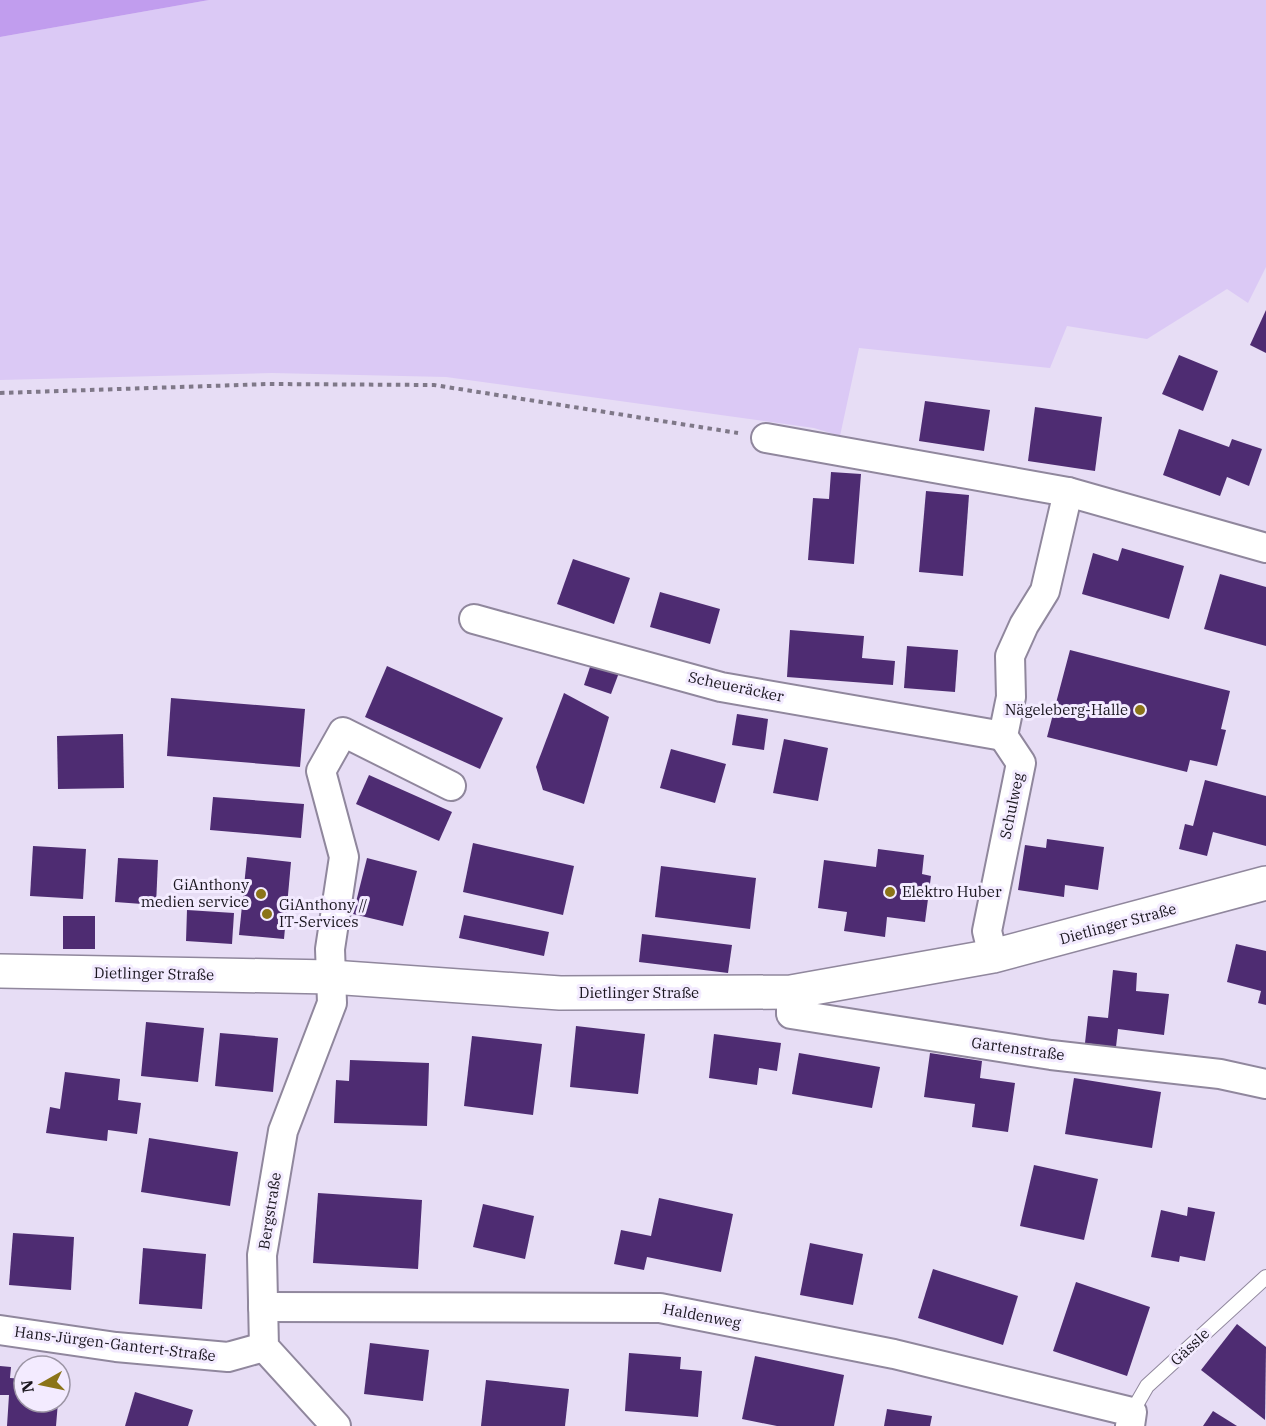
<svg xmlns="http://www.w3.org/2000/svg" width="1266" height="1426" viewBox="0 0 1266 1426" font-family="'IBM Plex Serif',serif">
<rect width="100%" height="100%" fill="#e7ddf5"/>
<polygon fill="#dbc9f5" points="209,0 1266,0 1266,267 1248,303 1227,289 1147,339 1067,326 1050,368 859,348 840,436 814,428 446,377 272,373 0,380 0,37"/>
<polygon fill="#c19dee" points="0,0 209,0 0,37"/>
<g fill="#4e2c72">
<polygon points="1266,310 1266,353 1250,345"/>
<polygon points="1179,355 1218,371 1203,411 1162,394"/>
<polygon points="925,401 990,410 984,451 919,441"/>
<polygon points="1035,407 1102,417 1095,471 1028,461"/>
<polygon points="1179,429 1229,447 1232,439 1262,449 1249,486 1227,477 1220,496 1163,475"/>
<polygon points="831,472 861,474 854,564 808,560 813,498 829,499"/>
<polygon points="926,491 969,495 963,576 919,572"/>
<polygon points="1122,548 1184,566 1169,619 1082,594 1093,553 1118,561"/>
<polygon points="573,559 630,578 614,624 557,604"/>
<polygon points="1220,574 1266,587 1266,646 1204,629"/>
<polygon points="660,592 720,609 710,644 650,627"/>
<polygon points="790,630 864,636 862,658 895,661 893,685 787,677"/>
<polygon points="907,646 958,650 955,692 904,688"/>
<polygon points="1070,650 1230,691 1221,729 1226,730 1217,766 1190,760 1187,772 1047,737"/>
<polygon points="592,661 620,670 611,694 584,685"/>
<polygon points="387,666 503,718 480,769 365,717"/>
<polygon points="564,693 609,717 584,804 543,790 536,767"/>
<polygon points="171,698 305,709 300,767 167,756"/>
<polygon points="737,714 768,719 764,750 732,745"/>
<polygon points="123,734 124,788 58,789 57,736"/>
<polygon points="784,739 828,748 818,801 773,793"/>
<polygon points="671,749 726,764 715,803 660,788"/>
<polygon points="369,775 452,812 439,841 356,804"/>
<polygon points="1205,780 1266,796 1266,846 1213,832 1207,856 1179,849 1185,824 1193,826"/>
<polygon points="213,797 304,804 301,838 210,830"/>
<polygon points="1047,839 1104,847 1098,890 1065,885 1064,897 1018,890 1025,845 1046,848"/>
<polygon points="473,843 574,866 563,915 463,892"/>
<polygon points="33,846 86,849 83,899 30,896"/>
<polygon points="878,849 924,855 922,874 931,876 925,922 887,917 885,937 844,931 847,912 818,908 824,860 876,867"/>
<polygon points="247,857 291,862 284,939 239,935"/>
<polygon points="118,858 158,860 156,905 115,902"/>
<polygon points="367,858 417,871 403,926 353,914"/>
<polygon points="661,866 756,878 750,929 655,917"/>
<polygon points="187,910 234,913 232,944 186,941"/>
<polygon points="464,915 549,932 544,956 459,938"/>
<rect x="63" y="916" width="32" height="33"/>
<polygon points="642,934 732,945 728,973 639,962"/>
<polygon points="1236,944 1266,951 1266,1005 1258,1003 1261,991 1227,982"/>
<polygon points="1113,970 1137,973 1136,991 1169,994 1164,1035 1118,1029 1116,1047 1085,1043 1088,1016 1108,1018"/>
<polygon points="146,1022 204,1028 198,1082 141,1076"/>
<polygon points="576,1026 645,1034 638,1094 570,1087"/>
<polygon points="220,1033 278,1038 273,1092 215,1086"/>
<polygon points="714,1034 781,1043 777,1071 759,1068 757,1085 709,1078"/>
<polygon points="472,1036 542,1044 533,1115 464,1106"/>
<polygon points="799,1053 880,1067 872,1108 792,1094"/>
<polygon points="930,1053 982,1061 980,1078 1015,1083 1008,1132 972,1127 975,1104 924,1097"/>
<polygon points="350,1060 429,1063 427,1126 334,1123 336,1080 349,1081"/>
<polygon points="65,1072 120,1079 118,1100 141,1103 137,1134 108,1130 107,1141 46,1133 50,1107 60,1109"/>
<polygon points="1074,1078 1161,1092 1152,1148 1065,1134"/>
<polygon points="149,1138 238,1152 230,1206 141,1192"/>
<polygon points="1034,1165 1098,1179 1084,1240 1020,1226"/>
<polygon points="318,1193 422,1200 418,1269 313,1263"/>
<polygon points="659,1198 733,1214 721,1272 647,1257 644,1270 614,1264 621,1230 651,1236"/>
<polygon points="483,1204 534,1216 525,1259 473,1247"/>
<polygon points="1188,1207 1215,1212 1205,1261 1180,1256 1179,1262 1151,1257 1161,1210 1187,1216"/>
<polygon points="13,1233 74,1237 71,1290 9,1285"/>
<polygon points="810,1243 863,1254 853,1305 800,1295"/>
<polygon points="143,1248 206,1254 202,1309 139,1304"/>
<polygon points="933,1269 1018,1296 1003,1345 918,1318"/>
<polygon points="1076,1282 1150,1307 1127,1376 1053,1351"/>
<polygon points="1237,1324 1266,1347 1265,1420 1201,1370"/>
<polygon points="370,1343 429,1350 423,1401 364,1394"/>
<polygon points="629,1353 681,1357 680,1369 702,1371 698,1417 625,1411"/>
<polygon points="755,1356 844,1375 834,1426 777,1426 742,1419"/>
<polygon points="0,1366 11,1367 10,1378 24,1379 24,1402 58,1402 56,1426 7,1426 9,1395 0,1395"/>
<polygon points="486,1380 569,1389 565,1426 481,1426"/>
<polygon points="135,1392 193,1410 188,1426 125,1426"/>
<polygon points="887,1409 932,1416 930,1426 884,1426"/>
<polygon points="1213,1411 1237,1426 1203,1426"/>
</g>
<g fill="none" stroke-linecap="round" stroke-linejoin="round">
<defs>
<polyline id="service" points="1132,1412 1147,1386 1266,1277"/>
<g id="minor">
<polyline points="766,438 1068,492"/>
<polyline points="474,619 721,687 1003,736"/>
<polyline points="993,956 987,931 1021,763 1003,736 1011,697 1010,656 1024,625 1045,591 1068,492 1266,548"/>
<polyline points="791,992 791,1014 1051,1055 1220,1074 1266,1084"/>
<polyline points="263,1307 660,1308 894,1354 1132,1412 1130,1426"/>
<polyline points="0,1330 116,1347 228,1357 264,1347"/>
<polyline points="336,1426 264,1347 262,1255 283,1131 332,1003 330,949 344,857 321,771 343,732 451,786"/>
</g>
<polyline id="tertiary" points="0,971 331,977 560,993 791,992 993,956 1266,883"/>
</defs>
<use href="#service" stroke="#90879d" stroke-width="16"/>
<use href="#minor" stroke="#90879d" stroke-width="32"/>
<use href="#tertiary" stroke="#90879d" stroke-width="36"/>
<polyline stroke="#7f7888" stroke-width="4" stroke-dasharray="4.5 4.5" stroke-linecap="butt" points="0,393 269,384 434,385 738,433"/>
<use href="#service" stroke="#fff" stroke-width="14"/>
<use href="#minor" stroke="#fff" stroke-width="28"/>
<use href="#tertiary" stroke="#fff" stroke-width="33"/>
</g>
<g fill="#8b7418" stroke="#f3ebff" stroke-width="2">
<circle cx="1140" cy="710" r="6"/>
<circle cx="890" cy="892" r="6"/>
<circle cx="261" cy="894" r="6"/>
<circle cx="267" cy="914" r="6"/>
</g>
<g text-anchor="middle" stroke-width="6" stroke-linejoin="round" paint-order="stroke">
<g font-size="15" fill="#19151e" stroke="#f3ebff">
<text transform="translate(736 687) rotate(12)" y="5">Scheueräcker</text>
<text transform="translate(1012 806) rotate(-78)" y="5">Schulweg</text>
<text transform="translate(1118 924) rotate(-15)" y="5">Dietlinger Straße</text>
<text transform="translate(154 974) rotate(1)" y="5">Dietlinger Straße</text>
<text x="639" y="998">Dietlinger Straße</text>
<text transform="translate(1018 1049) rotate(8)" y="5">Gartenstraße</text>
<text transform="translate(270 1211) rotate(-81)" y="5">Bergstraße</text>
<text transform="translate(702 1316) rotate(11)" y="5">Haldenweg</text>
<text transform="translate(115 1344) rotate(7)" y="5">Hans-Jürgen-Gantert-Straße</text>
<text transform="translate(1190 1347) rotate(-43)" y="5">Gässle</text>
</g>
<g font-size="15" fill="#19151e" stroke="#f3ebff" text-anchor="end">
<text x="1128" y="715">Nägeleberg-Halle</text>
<text x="249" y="890">GiAnthony<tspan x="249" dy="17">medien service</tspan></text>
<text x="902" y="897" text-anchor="start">Elektro Huber</text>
<text x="279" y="910" text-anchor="start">GiAnthony //<tspan x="279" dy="17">IT-Services</tspan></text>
</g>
</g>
<g transform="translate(42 1384) rotate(261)"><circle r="28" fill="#f3ebff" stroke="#9c95a5" stroke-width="1.5"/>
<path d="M0-4.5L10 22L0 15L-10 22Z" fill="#8b7418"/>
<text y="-9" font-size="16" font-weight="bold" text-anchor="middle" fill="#19151e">N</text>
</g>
</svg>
